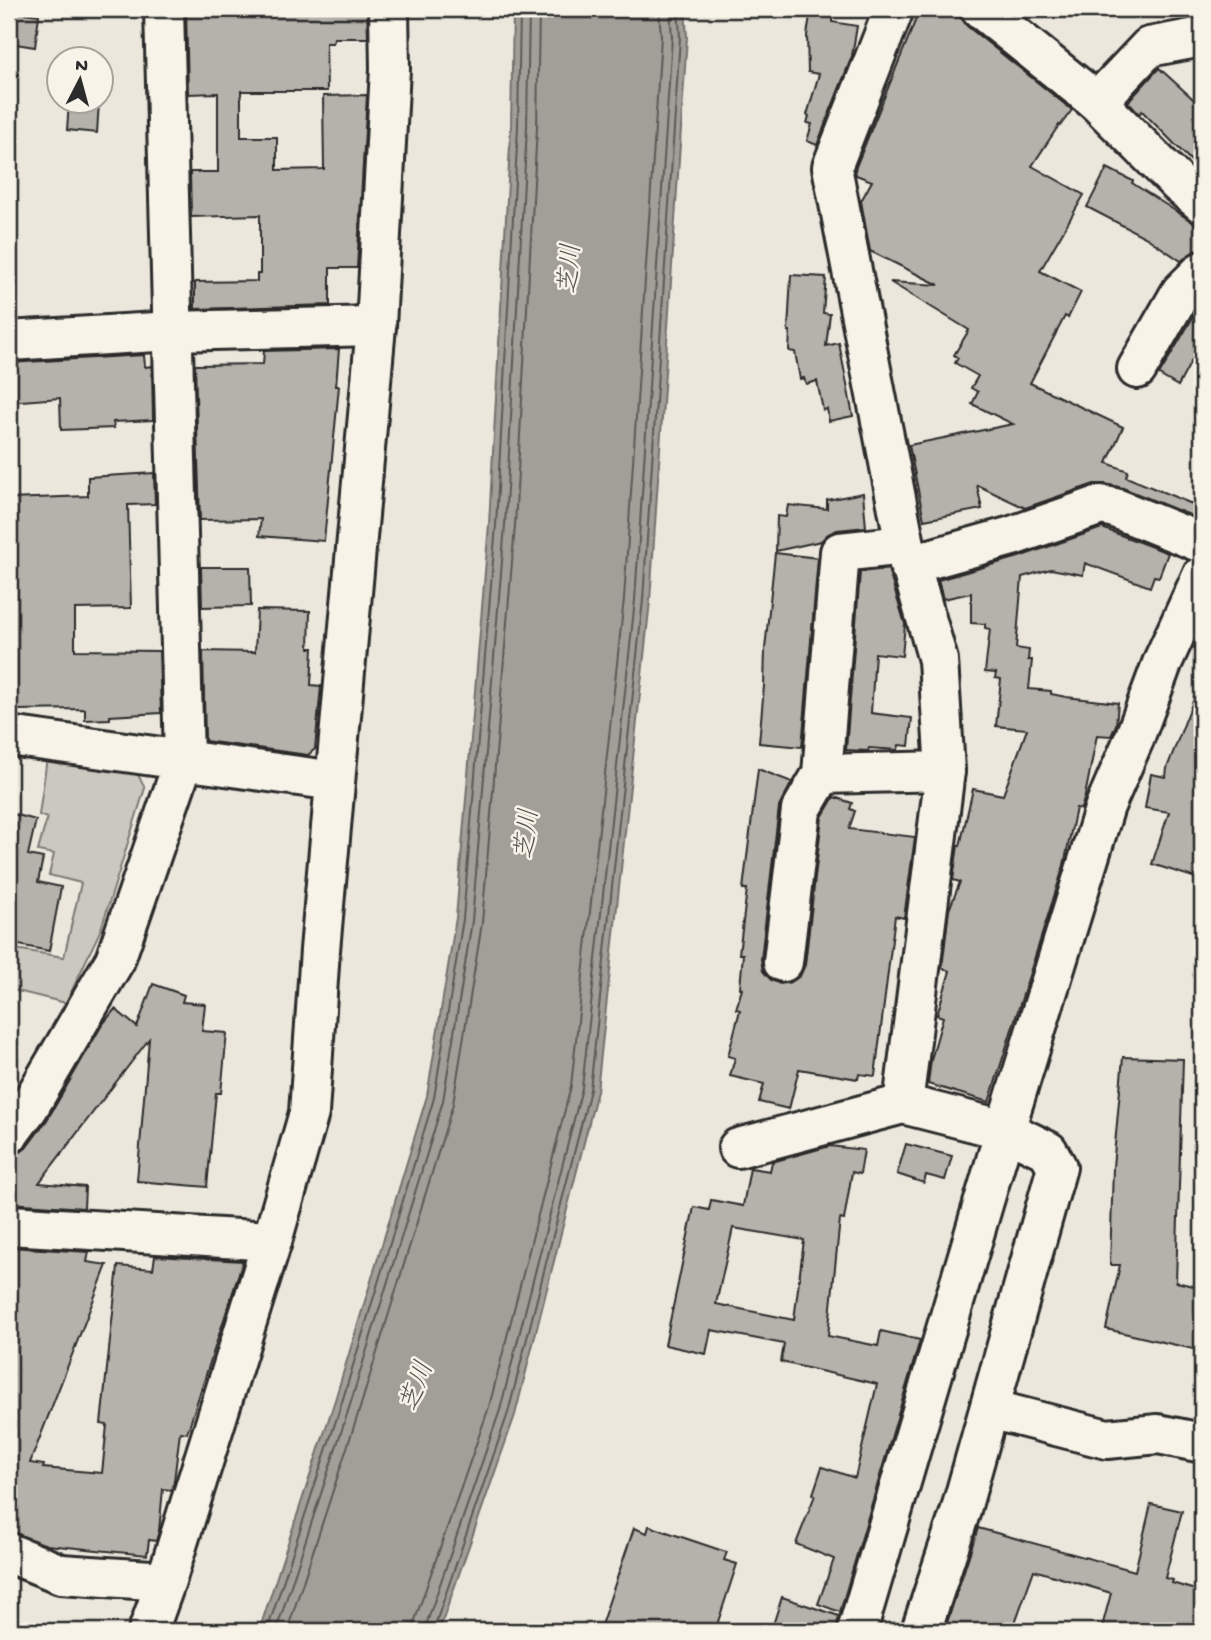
<svg xmlns="http://www.w3.org/2000/svg" width="1211" height="1640" viewBox="0 0 1211 1640" font-family="'Gochi Hand','Klee One',sans-serif">
<rect width="100%" height="100%" fill="#ebe7dd"/>
<filter id="ink" filterUnits="userSpaceOnUse"><feTurbulence type="fractalNoise" baseFrequency=".0143" numOctaves="2"/><feDisplacementMap in="SourceGraphic" scale="14" xChannelSelector="R" yChannelSelector="G"/><feConvolveMatrix kernelMatrix="1 2 1 2 8 2 1 2 1" color-interpolation-filters="sRGB"/></filter>
<g filter="url(#ink)">
<polygon fill="#cbc8bf" stroke="#7b7a75" stroke-width="2" points="47,758 136,771 145,788 101,929 66,1003 9,989 9,948 64,957 81,883 49,875 54,854 38,851 47,818 39,815"/>
<polygon fill="#a29f98" stroke="#72716c" stroke-width="2" points="513,9 685,9 687,37 650,601 597,1091 515,1415 439,1631 259,1631 335,1400 427,1096 456,918 489,524 511,127"/>
<g fill="none" stroke-linecap="round" stroke-linejoin="round">
<g stroke="#5b5957" stroke-width="2">
<polyline points="267,1631 342,1402 434,1098 463,919 496,525 518,127 520,9"/>
<polyline points="276,1631 350,1405 443,1101 472,921 505,525 527,127 529,9"/>
<polyline points="287,1631 360,1408 453,1104 482,923 515,526 537,128 539,9"/>
<polyline points="413,1631 415,1620 489,1407 571,1086 624,599 661,37 659,9"/>
<polyline points="424,1631 500,1410 582,1088 635,600 672,37 670,9"/>
<polyline points="433,1631 508,1413 590,1090 643,600 680,37 678,9"/>
</g>
</g>
<g fill="#b5b2ab" stroke="#2b2b2b" stroke-width="2" fill-rule="evenodd">
<polygon points="186,9 367,9 368,38 334,38 333,43 326,43 327,91 241,91 241,137 277,137 277,170 324,169 323,96 367,95 357,268 330,268 330,305 195,309 195,282 257,281 257,274 260,274 260,215 191,217 190,172 218,172 218,93 188,94"/>
<polygon points="811,9 832,9 832,22 857,26 852,56 817,145 807,141 812,124 807,123 809,116 807,115 819,74 808,72 807,35"/>
<polygon points="920,9 935,9 961,18 967,26 1072,110 1060,126 1059,125 1032,166 1084,195 1040,271 1081,292 1068,318 1065,316 1030,383 1123,427 1107,463 1128,471 1126,477 1202,508 1202,520 1123,488 1105,484 1094,484 1025,508 977,485 982,509 924,520 909,445 1013,424 972,404 978,392 971,388 978,376 955,363 958,358 954,355 969,330 890,282 939,285 870,251 861,201 872,181 856,175 855,169"/>
<polygon points="9,11 39,15 35,47 9,43"/>
<polygon points="1159,68 1202,107 1202,172 1142,111 1139,114 1128,102"/>
<polygon points="69,102 99,102 97,133 67,130"/>
<polygon points="1107,168 1133,181 1132,183 1202,228 1202,250 1196,250 1181,261 1147,238 1087,207"/>
<polygon points="791,275 826,277 823,313 830,314 826,346 839,343 853,416 829,421 827,409 823,410 817,381 806,384 804,378 800,379 795,352 789,351 790,331 788,331"/>
<polygon points="1202,302 1202,341 1178,386 1159,375"/>
<polygon points="339,349 336,386 339,386 324,541 259,536 261,519 200,520 195,365 263,364 264,351"/>
<polygon points="144,355 145,367 152,366 153,420 113,422 114,428 61,430 60,398 9,402 9,363"/>
<polygon points="154,473 155,504 128,505 131,608 75,609 75,650 159,651 161,713 110,716 110,719 85,720 85,709 18,710 18,707 9,707 9,499 88,496 88,477"/>
<polygon points="863,493 866,527 837,530 828,534 821,541 776,551 777,516 786,517 788,505 827,509 827,500"/>
<polygon points="1102,528 1168,553 1159,577 1154,576 1150,587 1085,563 1083,575 1051,569 1022,577 1016,648 1029,650 1028,660 1032,660 1029,689 1051,691 1051,694 1066,697 1118,703 1116,725 1111,736 1097,735 1085,796 1081,809 1076,808 1064,865 989,1102 928,1084 931,1060 943,1017 937,1015 950,971 942,968 949,910 960,882 953,880 958,845 960,846 973,789 1003,795 1027,729 996,726 1001,679 995,678 996,673 985,672 990,629 985,628 985,624 971,623 971,593 943,599 938,580 1019,557"/>
<polygon points="775,553 818,558 802,747 759,743 764,686 765,649"/>
<polygon points="201,567 250,567 251,606 202,607"/>
<polygon points="888,569 905,624 902,656 875,653 871,713 912,718 909,746 899,745 898,750 869,748 868,751 846,750 860,572"/>
<polygon points="257,610 310,611 309,648 313,648 311,685 321,686 315,749 308,755 205,741 203,651 255,652"/>
<polygon points="1200,683 1202,683 1202,880 1152,864 1169,812 1145,808 1151,774 1166,777 1167,768"/>
<polygon points="758,769 792,782 779,807 761,959 763,971 771,980 780,984 791,982 800,976 805,965 822,817 834,797 852,803 850,809 855,811 849,829 915,837 904,918 895,916 875,1076 859,1074 858,1079 799,1069 789,1109 759,1102 764,1084 730,1076 735,1058 728,1056 740,1010 736,1009 742,989 740,988 743,954 739,954 747,889 743,889"/>
<polygon points="9,813 36,820 28,855 43,858 38,882 61,887 49,951 9,943"/>
<polygon points="153,984 184,995 182,1002 205,1004 202,1031 227,1033 221,1093 216,1093 207,1187 137,1181 149,1039 39,1183 85,1187 84,1208 9,1203 9,1155 18,1154 26,1148 47,1120 102,1025 115,1009 137,1027"/>
<polygon points="1123,1057 1183,1059 1176,1282 1202,1288 1202,1351 1106,1329 1120,1265 1110,1265 1113,1167"/>
<polygon points="906,1144 952,1156 945,1180 926,1175 924,1183 897,1174"/>
<path d="M830,1146L864,1150L860,1174L852,1172L844,1220L840,1219L828,1336L878,1346L881,1331L920,1340L840,1612L818,1604L834,1559L796,1544L815,1495L813,1494L822,1467L855,1478L877,1384L781,1362L784,1344L711,1330L706,1354L665,1345L694,1207L709,1210L711,1200L743,1206L750,1168L770,1171L772,1162ZM733,1228L804,1240L794,1320L716,1304Z"/>
<polygon points="9,1247 89,1252 87,1262 107,1265 30,1463 44,1465 43,1468 102,1473 107,1425 101,1424 118,1266 153,1269 155,1256 243,1261 187,1433 180,1432 174,1481 172,1490 163,1489 159,1531 156,1541 149,1540 147,1555 47,1545 9,1532"/>
<polygon points="1151,1504 1182,1511 1165,1578 1173,1580 1172,1583 1202,1592 1202,1631 1101,1631 1111,1593 1034,1570 1012,1631 963,1631 946,1626 978,1528 1135,1571"/>
<polygon points="649,1526 723,1551 727,1552 724,1560 737,1564 715,1631 599,1631 634,1528 647,1533"/>
<polygon points="782,1597 839,1616 836,1631 771,1631"/>
</g>
<g fill="none" stroke-linecap="round" stroke-linejoin="round">
<defs>
<g id="minor">
<polyline points="894,9 832,167 905,545 938,660 945,771 903,1104"/>
<polyline points="981,9 1097,102 1149,47 1202,37"/>
<polyline points="1097,102 1179,184 1202,203"/>
<polyline points="9,341 173,331 376,326"/>
<polyline points="1137,369 1181,292 1202,271"/>
<polyline points="909,565 1012,536 1101,505 1115,508 1202,543"/>
<polyline points="9,736 335,781"/>
<polyline points="822,774 840,552 905,545"/>
<polyline points="783,962 801,810 822,774 945,771"/>
<polyline points="9,1134 29,1107 115,960 184,760 164,9"/>
<polyline points="738,1148 903,1104 1005,1130 1048,1151 1057,1167 960,1513 921,1631"/>
<polyline points="9,1225 272,1241"/>
<polyline points="990,1409 1107,1439 1158,1434 1202,1443"/>
<polyline points="9,1553 61,1574 166,1581"/>
<polyline points="148,1631 166,1581 272,1241 309,1113 320,950 376,326 390,69 389,9"/>
<polyline points="857,1631 1005,1130 1105,806 1134,739 1163,661 1202,576"/>
</g>
</defs>
<use href="#minor" stroke="#2b2b2b" stroke-width="44"/>
<use href="#minor" stroke="#f7f3e8" stroke-width="38"/>
</g>
</g>
<g text-anchor="middle" stroke-width="5" stroke-linejoin="round" paint-order="stroke">
<g font-size="26" font-style="italic" fill="#555451" stroke="#f7f3e8">
<text transform="translate(568 269) rotate(-86)" y="9">芝川</text>
<text transform="translate(525 834) rotate(-84)" y="9">芝川</text>
<text transform="translate(415 1386) rotate(-70)" y="9">芝川</text>
</g>
</g>
<rect width="1211" height="1640" fill="none" stroke="#f7f3e8" stroke-width="35"/>
<rect x="18" y="18" width="1176" height="1605" fill="none" stroke="#2b2b2b" stroke-width="2.5" filter="url(#ink)"/>
<g transform="translate(80 80) rotate(6)"><circle r="33" fill="#f7f3e8" stroke="#a5a39c" stroke-width="2"/>
<path d="M0-5L12 26L0 18L-12 26Z" fill="#2b2b2b"/>
<text y="-10" font-size="19" font-weight="bold" text-anchor="middle" fill="#2b2b2b">N</text>
</g>
</svg>
